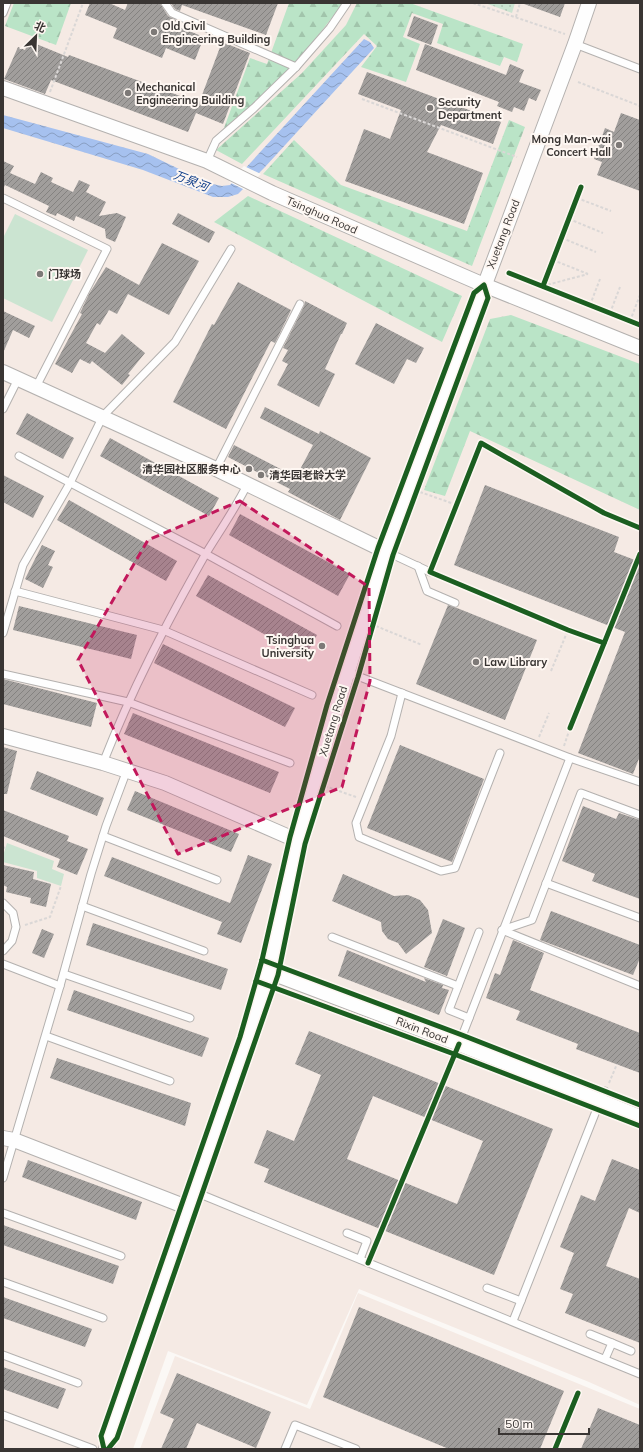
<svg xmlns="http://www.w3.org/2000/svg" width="643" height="1452" viewBox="0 0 643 1452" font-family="Mulish,'Noto Sans SC',sans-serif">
<defs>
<pattern id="grass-dots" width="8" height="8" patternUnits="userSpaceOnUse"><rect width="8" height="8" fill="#cbe4d1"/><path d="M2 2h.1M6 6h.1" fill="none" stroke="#afc4b4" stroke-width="1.8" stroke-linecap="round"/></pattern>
<pattern id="forest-firs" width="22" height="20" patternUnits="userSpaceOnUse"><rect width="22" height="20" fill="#bae4c7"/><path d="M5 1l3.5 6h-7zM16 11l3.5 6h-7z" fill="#a1c4ab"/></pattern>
<pattern id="water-waves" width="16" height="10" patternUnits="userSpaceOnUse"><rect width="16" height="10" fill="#a6c1ef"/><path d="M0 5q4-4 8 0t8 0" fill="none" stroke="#889ec2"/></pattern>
<pattern id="building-hatch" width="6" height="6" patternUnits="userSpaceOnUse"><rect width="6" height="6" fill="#a19e9c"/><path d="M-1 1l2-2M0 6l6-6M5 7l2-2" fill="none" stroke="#848280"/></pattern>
</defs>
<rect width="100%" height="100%" fill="#fbf8f5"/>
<g fill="#f5eae4">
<polygon points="3,3 640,3 640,1405 589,1382 359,1289 307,1405 168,1351 133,1449 3,1449"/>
<polygon points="358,1293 640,1409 640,1449 140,1449 175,1356 310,1409"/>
</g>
<polygon fill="url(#grass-dots)" points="485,3 515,3 512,13"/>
<g fill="url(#forest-firs)">
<polygon points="14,3 71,3 56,45 5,26"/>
<polygon points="289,3 343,3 298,62 221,136 250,58 267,64"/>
<polygon points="357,3 410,3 523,44 517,62 504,57 500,66 437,43 443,24 412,13 403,37 420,44 406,82 361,67 377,46 364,34 242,164 216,150 302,73 346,25"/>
<polygon points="509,120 525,127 472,266 263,174 294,140 341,185 467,231"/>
<polygon points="248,196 462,296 442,342 214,222"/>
<polygon points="511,315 640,364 640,510 470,431 445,496 424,490 490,319"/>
</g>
<g fill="#cbe4d1">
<polygon points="15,214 88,250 52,322 3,298 3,238"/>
<polygon points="7,843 54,861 52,869 64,874 61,886 37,878 37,871 3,862 3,856"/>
</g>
<polygon fill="url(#water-waves)" points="364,39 370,42 374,48 265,167 238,194 228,197 213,197 143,170 3,128 3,115 148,154 208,183 222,186 230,185"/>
<polygon fill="#fbf8f5" points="244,166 261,174 245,190 229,182"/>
<g fill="url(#building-hatch)" fill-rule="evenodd">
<polygon points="90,3 109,3 125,10 128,3 160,3 168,16 176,20 174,25 204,37 195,60 166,48 162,58 113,38 117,28 85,15"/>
<polygon points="171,3 278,3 266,35 182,5 180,11 175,9"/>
<polygon points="525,3 565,3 560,17 524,4"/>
<polygon points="414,16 438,25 431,45 407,36"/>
<polygon points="29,41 68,57 69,55 199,103 222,42 250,53 223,124 196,113 188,132 51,80 45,94 4,79 18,47 25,50"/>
<polygon points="425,44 506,75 510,64 524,70 519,82 541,90 536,101 529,98 524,111 514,107 512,112 497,106 499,102 416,70"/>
<polygon points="367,72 501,122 493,144 441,125 427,152 483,173 464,224 345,181 364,129 390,139 401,110 358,94"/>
<polygon points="621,113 640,120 640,191 597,175 602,162 594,159 605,128 614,132"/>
<polygon points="3,161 14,166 10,173 35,184 41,172 53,178 51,182 73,192 79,180 90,185 86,192 106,202 99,216 117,213 126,217 115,242 106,238 105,229 76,216 74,221 57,213 56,216 46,212 49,206 5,185 3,189"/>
<polygon points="178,213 215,232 209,243 172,224"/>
<polygon points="162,243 199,261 169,315 128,294 117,314 109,310 100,325 97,323 86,343 105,353 122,334 145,353 128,374 130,375 122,385 92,361 90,364 80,359 72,373 55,364 82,314 80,313 89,294 106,267 139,285"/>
<polygon points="238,282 291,310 275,343 271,341 226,429 173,402 212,324 214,325"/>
<polygon points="305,301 347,323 342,334 341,334 325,369 335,374 319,407 277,385 288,364 282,361 288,350 283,348 304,306"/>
<polygon points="3,311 35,326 29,338 13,330 3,353"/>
<polygon points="376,323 424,348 416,363 407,359 394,384 355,364"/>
<polygon points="265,407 319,434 320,431 371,458 340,520 288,492 290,489 228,457 234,445 296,477 313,445 260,418"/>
<polygon points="27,413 74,438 63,459 16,434"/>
<polygon points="110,438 219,498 209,516 100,456"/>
<polygon points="3,475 44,496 33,518 3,502"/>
<polygon points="485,485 619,537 614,552 640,562 640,756 633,774 578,753 625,632 454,565"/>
<polygon points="69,500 177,561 166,581 57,520"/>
<polygon points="240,514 350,574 338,596 229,535"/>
<polygon points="42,545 55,551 48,565 53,567 43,588 25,579"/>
<polygon points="208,575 317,635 305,657 196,596"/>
<polygon points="448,605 457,608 537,640 505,720 416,684"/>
<polygon points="19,606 137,635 131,659 13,630"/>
<polygon points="163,644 295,708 285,727 154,663"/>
<polygon points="3,679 97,703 91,727 3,704"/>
<polygon points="133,713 279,772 270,793 124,734"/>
<polygon points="400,745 484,779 452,862 367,828"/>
<polygon points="3,747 17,751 7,794 3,794"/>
<polygon points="37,771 104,798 97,816 30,789"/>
<polygon points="135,791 239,834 231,852 127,810"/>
<polygon points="583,806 616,819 619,813 640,820 640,899 592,881 595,874 562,861"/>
<polygon points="3,810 69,836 67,841 88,849 77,875 57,867 60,859 3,836"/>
<polygon points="248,855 272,864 241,943 217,934 222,922 104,876 112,857 230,903"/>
<polygon points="3,865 34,872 33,879 51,884 46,907 30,903 31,898 6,892 7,887 3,885"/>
<polygon points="343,874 394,896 408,895 420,900 428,910 432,933 406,954 398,943 388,939 382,931 381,922 332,901"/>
<polygon points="551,911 640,945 640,958 633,975 540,940"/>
<polygon points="443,919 465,928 447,976 424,967"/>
<polygon points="93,923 228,969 221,990 86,945"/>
<polygon points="42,929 54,934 44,958 32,953"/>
<polygon points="513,940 544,953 530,990 640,1033 640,1073 576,1049 578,1044 516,1020 520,1011 486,998 495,973 500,975"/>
<polygon points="347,950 426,982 424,978 443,985 442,988 449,990 439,1015 338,976"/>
<polygon points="74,990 209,1038 202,1057 67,1010"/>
<path d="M309,1031L553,1129L494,1275L264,1182L269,1169L254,1163L267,1130L294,1141L321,1075L295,1064ZM373,1096L483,1141L457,1204L347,1159Z"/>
<polygon points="57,1058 191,1103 185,1126 50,1078"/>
<polygon points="612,1159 640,1170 640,1213 629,1208 606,1266 640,1279 640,1343 565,1313 573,1294 560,1289 574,1253 560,1247 581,1195 595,1201"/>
<polygon points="28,1160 142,1202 136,1220 22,1177"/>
<polygon points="3,1225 119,1266 113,1284 3,1245"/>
<polygon points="3,1297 92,1329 85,1347 3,1318"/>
<polygon points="359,1307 564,1391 540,1449 449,1449 323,1397"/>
<polygon points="3,1367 66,1389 58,1409 3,1389"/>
<polygon points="177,1373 271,1412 256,1448 197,1423 186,1449 161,1449 174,1419 160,1413"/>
<polygon points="598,1408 640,1425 640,1449 581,1449"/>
</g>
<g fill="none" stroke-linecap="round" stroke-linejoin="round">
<defs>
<g id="lane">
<polyline points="165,3 172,13 296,67"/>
<polyline points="3,13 7,3"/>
<polyline points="575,44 640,69"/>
<polyline points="207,161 216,141 254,108 296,67 330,28 347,3"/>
<polyline points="3,198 107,249 36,387"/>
<polyline points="3,409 18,379"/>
<polyline points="19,456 206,554 337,626"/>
<polyline points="216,469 300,304"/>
<polyline points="385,551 430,572"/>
<polyline points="418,566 427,591 455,603"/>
<polyline points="15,591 163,630 312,695"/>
<polyline points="3,633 23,565 70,483 103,416 175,342 231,249"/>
<polyline points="347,672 570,758"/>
<polyline points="3,674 128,702 290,763"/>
<polyline points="402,693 391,736 356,823 359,837 441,871 455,868 500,753"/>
<path d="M103,763C132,689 166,624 205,555C219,532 235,509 247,485"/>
<polyline points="103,836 217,880"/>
<polyline points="546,883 640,918"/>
<polyline points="3,903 13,913 16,927 12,941 3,951"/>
<polyline points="82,906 204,951"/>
<polyline points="502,930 532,920 581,793 640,815"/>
<polyline points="502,930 640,986"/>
<polyline points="332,937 458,986"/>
<polyline points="3,964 60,986"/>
<polyline points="64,974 190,1018"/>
<polyline points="469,1018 449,1010 479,932"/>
<polyline points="46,1036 170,1081"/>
<polyline points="459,1044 570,758 640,782"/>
<polyline points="3,1178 60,986 91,874 106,826 127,770"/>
<polyline points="195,1192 640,1374"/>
<polyline points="3,1213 121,1256"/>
<polyline points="347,1233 367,1241 360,1259"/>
<polyline points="3,1282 103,1318"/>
<polyline points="487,1288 521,1301"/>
<polyline points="513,1321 600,1101 605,1091"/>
<polyline points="590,1334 612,1343 605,1359"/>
<polyline points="612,1343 631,1351"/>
<polyline points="3,1355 78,1383"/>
<polyline points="3,1415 93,1449"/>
<polyline points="285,1449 295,1425 356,1449"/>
</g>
<g id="street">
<polyline points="3,88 207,161 272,193 484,285 640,348"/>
<polyline points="3,372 216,469 385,551"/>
<polyline points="3,736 103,763 165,783 296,840"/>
<polyline points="269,972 459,1044 640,1117"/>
<polyline points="3,1138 14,1140 189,1208"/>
<polyline points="106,1449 269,972 296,840 385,551 575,44 589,3"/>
</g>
</defs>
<use href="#lane" stroke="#b4b1af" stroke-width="9"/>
<use href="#street" stroke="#b4b1af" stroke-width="16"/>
<g stroke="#dad7d6" stroke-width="2" stroke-dasharray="3 2" stroke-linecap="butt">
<polyline points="473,3 565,34"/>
<polyline points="516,17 520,3"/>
<polyline points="578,82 640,106"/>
<polyline points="50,92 83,3"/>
<polyline points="362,99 517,157"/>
<polyline points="577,198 611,211"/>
<polyline points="569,219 603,233"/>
<polyline points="562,238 596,252"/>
<polyline points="553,260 588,274"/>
<polyline points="543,286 588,274"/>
<polyline points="590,305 600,279"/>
<polyline points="610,313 620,287"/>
<polyline points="630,321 640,295"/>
<polyline points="420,492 457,505"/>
<polyline points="376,626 422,645"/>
<polyline points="551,671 568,630"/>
<polyline points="539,737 549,713"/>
<polyline points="564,746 570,728"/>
<polyline points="325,786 356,797"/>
<polyline points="3,847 5,848"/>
<polyline points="25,925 50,917 61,886"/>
<polyline points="609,1083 617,1064"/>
</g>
<use href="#lane" stroke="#fefefe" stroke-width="7"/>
<use href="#street" stroke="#fefefe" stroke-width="14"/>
<defs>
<g id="cycleway">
<polyline points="509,273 640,325"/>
<polyline points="543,286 581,187"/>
<polyline points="604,643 568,630 430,572 481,443 604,513 640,528"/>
<polyline points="570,728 640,554"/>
<polyline points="262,960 462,1035 640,1105"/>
<polyline points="256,981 454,1054 640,1126"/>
<polyline points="368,1263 459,1044"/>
<polyline points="104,1449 101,1436 240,1037 262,960 290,837 327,705 378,548 474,293 484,285 488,298 393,555 358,677 305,844 278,975 117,1438 108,1449"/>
<polyline points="555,1449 578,1393"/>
</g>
</defs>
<use href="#cycleway" stroke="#fef7f2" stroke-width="8"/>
<use href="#cycleway" stroke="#1b5e20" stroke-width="5"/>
</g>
<path fill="#c2185b" fill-opacity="0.2" stroke="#c2185b" stroke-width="3" stroke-dasharray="8 5" stroke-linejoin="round" d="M240,501L369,587L370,681L342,787L178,854L78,660L148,540Z"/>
<g fill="#7d7977" stroke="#fef7f2" stroke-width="1.5">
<circle cx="154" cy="32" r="4"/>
<circle cx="128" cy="93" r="4"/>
<circle cx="430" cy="108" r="4"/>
<circle cx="619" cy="145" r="4"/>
<circle cx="40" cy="274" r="4"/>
<circle cx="249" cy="469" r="4"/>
<circle cx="261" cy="475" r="4"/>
<circle cx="322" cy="646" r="4"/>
<circle cx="476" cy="662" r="4"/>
</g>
<g text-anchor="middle" stroke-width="4" stroke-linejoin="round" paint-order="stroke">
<g font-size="11" font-weight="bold" fill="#393533" stroke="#fef7f2" text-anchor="start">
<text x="162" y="30">Old Civil<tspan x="162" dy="13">Engineering Building</tspan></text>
<text x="136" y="91">Mechanical<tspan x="136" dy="13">Engineering Building</tspan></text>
<text x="438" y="106">Security<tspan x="438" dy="13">Department</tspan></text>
<text x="611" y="143" text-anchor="end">Mong Man-wai<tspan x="611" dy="13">Concert Hall</tspan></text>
<text x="48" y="278">门球场</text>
<text x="241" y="473" text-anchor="end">清华园社区服务中心</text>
<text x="269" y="479">清华园老龄大学</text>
<text x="314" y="644" text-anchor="end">Tsinghua<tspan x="314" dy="13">University</tspan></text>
<text x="484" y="666">Law Library</text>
</g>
<g font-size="11" fill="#393533" stroke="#fef7f2">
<text transform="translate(322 215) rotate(24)" y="4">Tsinghua Road</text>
<text transform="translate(503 234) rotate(-69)" y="4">Xuetang Road</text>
<text transform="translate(333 721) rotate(-73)" y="4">Xuetang Road</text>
<text transform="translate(422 1030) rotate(21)" y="4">Rixin Road</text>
</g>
<g font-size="12" font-style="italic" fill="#0e3d89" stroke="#fef7f2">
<text transform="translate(191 181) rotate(21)" y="4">万泉河</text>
</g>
</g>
<rect width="643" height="1452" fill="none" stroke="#393533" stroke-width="8"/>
<g transform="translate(36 36) rotate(24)" stroke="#fef7f2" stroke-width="3" paint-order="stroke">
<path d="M0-3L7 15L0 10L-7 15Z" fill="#393533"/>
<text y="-6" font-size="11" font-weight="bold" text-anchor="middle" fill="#393533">北</text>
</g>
<path d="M499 1428v6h90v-6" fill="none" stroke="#393533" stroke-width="2"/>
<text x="505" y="1428" font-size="12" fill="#393533" stroke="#fef7f2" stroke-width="3" paint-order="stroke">50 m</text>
</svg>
